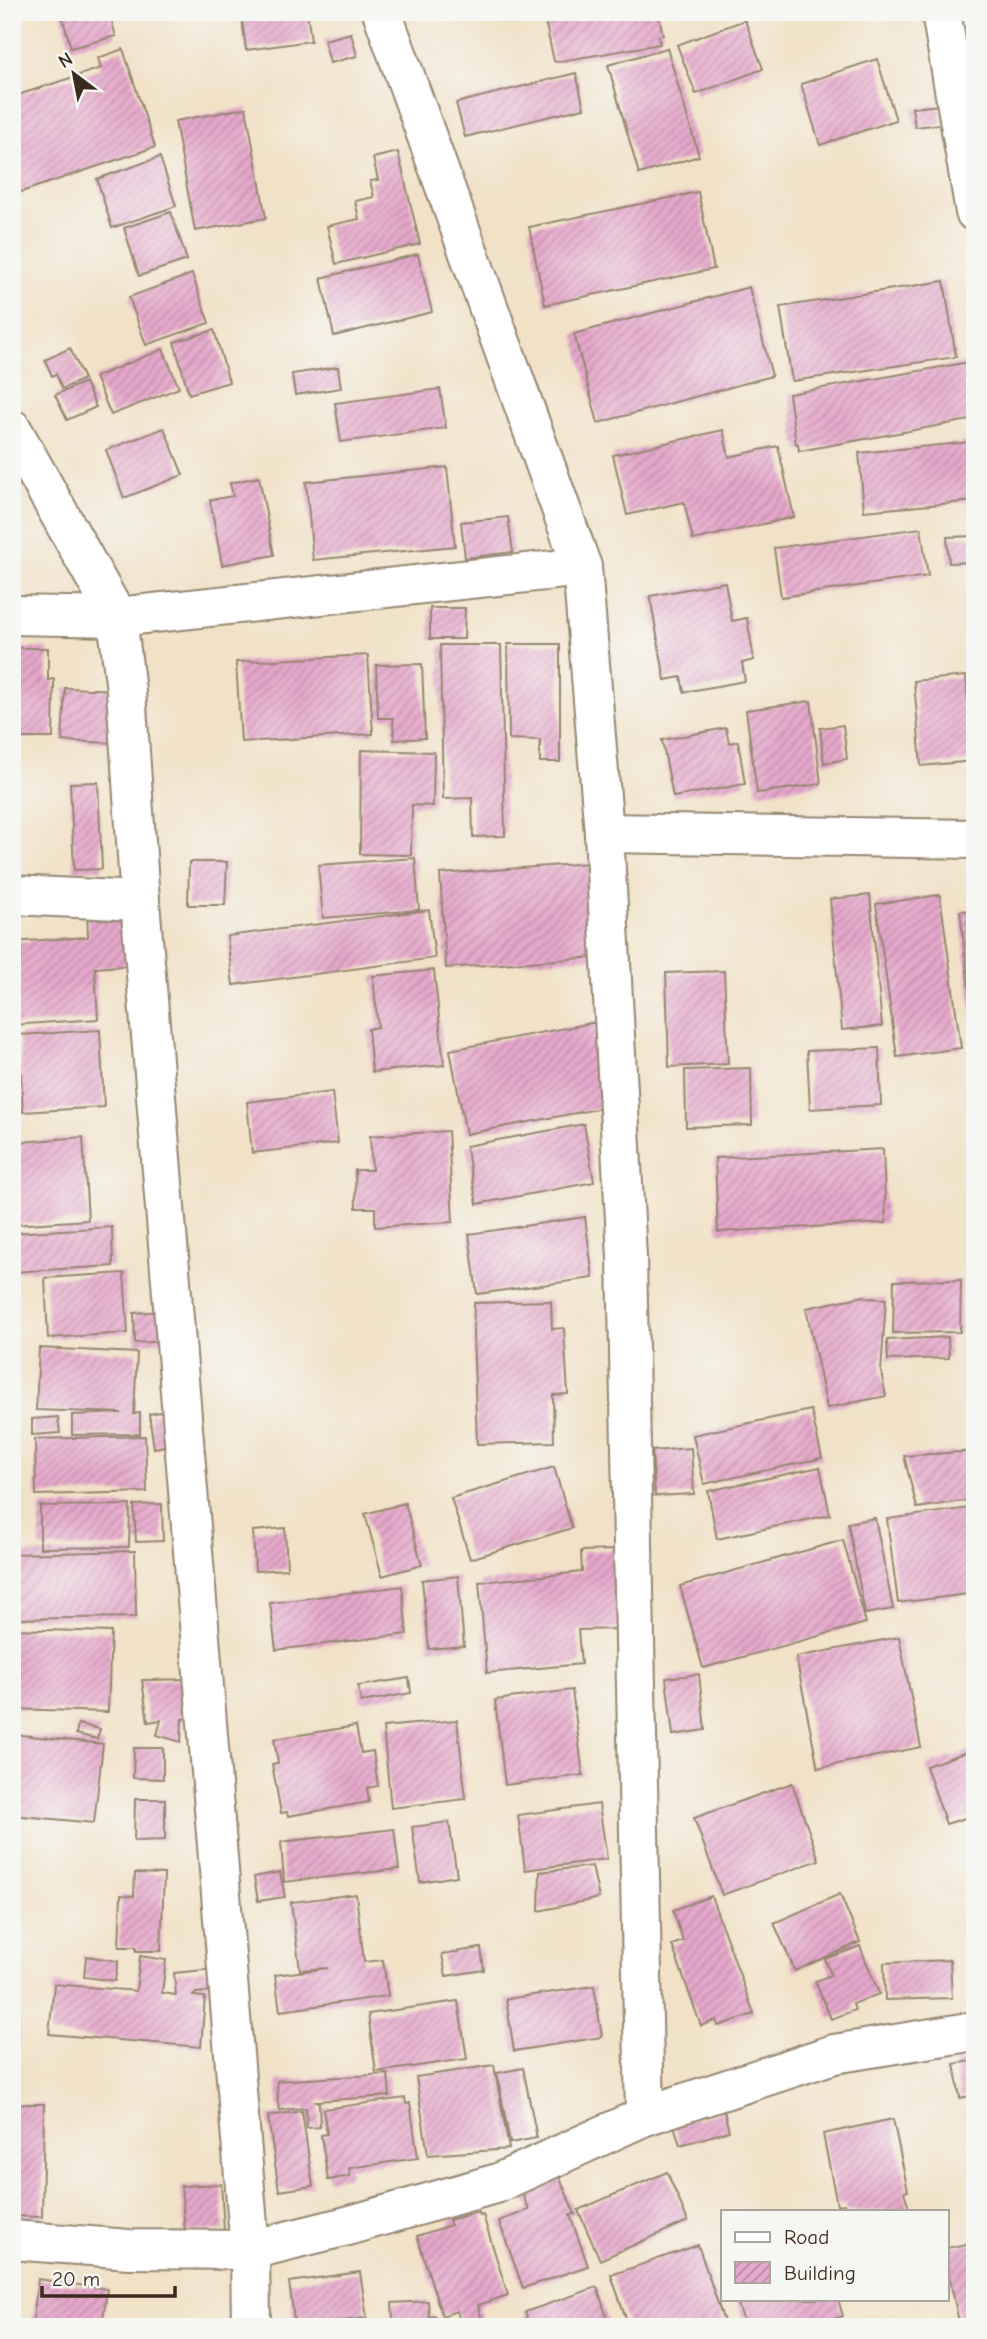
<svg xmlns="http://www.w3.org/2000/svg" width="987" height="2339" viewBox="0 0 987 2339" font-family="'Comic Neue',sans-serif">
<defs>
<pattern id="building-hatch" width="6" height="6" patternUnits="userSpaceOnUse" patternTransform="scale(1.75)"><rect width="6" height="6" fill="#e6a8cc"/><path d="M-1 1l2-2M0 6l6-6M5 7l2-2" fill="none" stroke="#bc89a5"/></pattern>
</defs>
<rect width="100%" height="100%" fill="#f6f6f2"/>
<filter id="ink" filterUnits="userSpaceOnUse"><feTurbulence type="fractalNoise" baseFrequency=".0143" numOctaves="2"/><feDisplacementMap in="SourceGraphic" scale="14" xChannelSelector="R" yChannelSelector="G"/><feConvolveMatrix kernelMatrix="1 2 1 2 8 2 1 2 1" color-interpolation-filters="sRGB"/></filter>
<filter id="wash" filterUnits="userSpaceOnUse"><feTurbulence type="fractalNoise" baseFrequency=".00686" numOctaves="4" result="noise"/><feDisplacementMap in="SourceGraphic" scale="28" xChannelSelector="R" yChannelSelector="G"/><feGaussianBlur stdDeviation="1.57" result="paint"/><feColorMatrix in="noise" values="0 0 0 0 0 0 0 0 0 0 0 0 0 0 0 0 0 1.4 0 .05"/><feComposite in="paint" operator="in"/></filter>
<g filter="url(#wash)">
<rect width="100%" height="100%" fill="#f1e2c7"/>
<g id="blocks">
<g fill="url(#building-hatch)">
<polygon points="61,12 109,12 116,36 71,48"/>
<polygon points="241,12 307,12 311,41 246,50"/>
<polygon points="543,12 658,12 663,35 658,36 660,44 556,62 554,61"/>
<polygon points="745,20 763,69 696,94 677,45"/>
<polygon points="351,33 357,56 330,63 324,40"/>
<polygon points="667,48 699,156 639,174 608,65"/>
<polygon points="123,49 155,147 12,195 12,97 101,68 98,58"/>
<polygon points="877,59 896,120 820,145 801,84"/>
<polygon points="576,73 584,108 465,137 456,103"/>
<polygon points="939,105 941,124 915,127 912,108"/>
<polygon points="246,108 266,218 195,231 175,121"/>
<polygon points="398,152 420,244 336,264 327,226 359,219 355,201 374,197 370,181 378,180 373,158"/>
<polygon points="160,157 176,206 112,228 97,179"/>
<polygon points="698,192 714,269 545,305 529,227"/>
<polygon points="171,212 187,260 139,276 124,228"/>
<polygon points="418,254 432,312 334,336 321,278"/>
<polygon points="192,274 209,323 146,345 129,297"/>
<polygon points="944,281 956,357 792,381 780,307"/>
<polygon points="749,287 772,376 598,423 574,334"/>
<polygon points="214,330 229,382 189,394 174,342"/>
<polygon points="70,348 84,379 62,389 56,374 52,376 45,360"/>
<polygon points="163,349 179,388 111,415 95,377"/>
<polygon points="975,361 975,419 799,451 798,444 796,444 789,394"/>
<polygon points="338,367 341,388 295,395 292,374"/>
<polygon points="85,382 96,407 67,420 55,395"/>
<polygon points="440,389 446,428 341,442 335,403"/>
<polygon points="164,428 183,475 124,498 106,450"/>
<polygon points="723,430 729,457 778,446 794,517 693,540 684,502 627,515 613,455"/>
<polygon points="971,442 975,501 864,511 859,453"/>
<polygon points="447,467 455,546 313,560 306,482"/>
<polygon points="259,477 274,555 222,565 210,500 233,496 230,483"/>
<polygon points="508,517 513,552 465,558 461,522"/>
<polygon points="921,528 928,576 781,597 774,548"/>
<polygon points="975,536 975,562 949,563 947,537"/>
<polygon points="725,582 732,621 747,618 754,660 742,663 745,681 684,692 681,677 665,680 650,596"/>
<polygon points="430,608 465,608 464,639 430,639"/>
<polygon points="508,644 560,644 560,762 540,762 540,740 509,739"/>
<polygon points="440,645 501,645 505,836 473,837 472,798 443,799"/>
<polygon points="12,648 48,648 48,680 54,679 53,738 12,738"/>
<polygon points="368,655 373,734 241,742 236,662"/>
<polygon points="422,664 425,738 394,740 393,718 378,718 376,665"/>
<polygon points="966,676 973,761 921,766 914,681"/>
<polygon points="65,688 117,690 115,743 62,741"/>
<polygon points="811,701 821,784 757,793 746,710"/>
<polygon points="843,725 847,759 824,763 820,728"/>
<polygon points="726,728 729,743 738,741 745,784 673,797 662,740"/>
<polygon points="361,750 434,752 433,806 412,805 411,855 360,854"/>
<polygon points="98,782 102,869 74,870 70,783"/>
<polygon points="415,858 419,910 323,918 318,865"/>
<polygon points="189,862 227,862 225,905 188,905"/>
<polygon points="590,863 597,957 446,968 440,874"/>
<polygon points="870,895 882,1026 842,1030 830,899"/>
<polygon points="940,895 961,1048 897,1057 876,904"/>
<polygon points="131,906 134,965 95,968 98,1019 12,1025 12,942 88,937 87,909"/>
<polygon points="429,910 435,958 233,985 227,936"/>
<polygon points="975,910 975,1023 973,1023 960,911"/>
<polygon points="434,970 444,1065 372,1072 368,1029 378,1027 373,976"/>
<polygon points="724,971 728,1064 669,1067 666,973"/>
<polygon points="597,1022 613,1106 466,1134 450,1050"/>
<polygon points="100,1030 104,1107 23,1112 19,1035"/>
<polygon points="12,1047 14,1047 18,1114 12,1114"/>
<polygon points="879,1048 881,1105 810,1109 807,1051"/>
<polygon points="751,1068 752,1125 686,1127 685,1070"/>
<polygon points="332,1092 338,1143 252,1153 247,1102"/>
<polygon points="584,1124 594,1182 477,1204 466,1146"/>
<polygon points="448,1131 453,1222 375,1227 375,1208 356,1208 355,1170 372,1170 370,1136"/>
<polygon points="83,1137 88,1220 12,1225 12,1154 21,1153 21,1142"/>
<polygon points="883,1149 886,1223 718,1232 715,1158"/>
<polygon points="585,1217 593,1278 477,1294 469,1234"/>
<polygon points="112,1227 113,1266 12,1272 12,1233"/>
<polygon points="124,1273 128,1333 48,1338 45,1278"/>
<polygon points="961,1280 960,1332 893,1333 894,1281"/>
<polygon points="865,1296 866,1298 886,1299 881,1372 886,1396 827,1408 806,1308"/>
<polygon points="551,1301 552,1329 564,1328 568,1394 553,1395 554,1442 477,1444 473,1334 474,1303"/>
<polygon points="973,1310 975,1310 975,1360 967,1359"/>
<polygon points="167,1311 169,1341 135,1343 134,1313"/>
<polygon points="948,1337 949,1358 888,1360 887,1340"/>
<polygon points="39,1348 137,1353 134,1414 140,1413 140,1434 72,1435 72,1415 122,1413 36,1410"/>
<polygon points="172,1410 177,1444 154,1448 149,1414"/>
<polygon points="811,1410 822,1458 704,1484 693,1435"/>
<polygon points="58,1417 60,1433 32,1435 32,1419"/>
<polygon points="145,1436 147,1492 36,1495 35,1439"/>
<polygon points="691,1448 694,1494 655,1496 652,1451"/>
<polygon points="975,1451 975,1499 917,1508 904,1456"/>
<polygon points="554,1467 572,1528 470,1559 451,1498"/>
<polygon points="820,1467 830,1515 717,1539 708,1491"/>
<polygon points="405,1503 422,1565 382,1576 365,1514"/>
<polygon points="162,1504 163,1541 136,1542 134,1505"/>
<polygon points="130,1505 129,1547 40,1548 40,1506"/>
<polygon points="969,1508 975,1549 975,1593 898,1603 887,1519"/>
<polygon points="875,1518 893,1609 865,1614 848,1523"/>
<polygon points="285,1528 287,1569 255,1571 253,1531"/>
<polygon points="843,1540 866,1623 703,1668 680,1586"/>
<polygon points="617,1550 619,1629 578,1630 581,1664 487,1673 479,1582 582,1572 581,1551"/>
<polygon points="135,1551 136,1617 12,1619 12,1554"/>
<polygon points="458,1576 464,1646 429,1649 422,1580"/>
<polygon points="402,1586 407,1634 276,1650 270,1603"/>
<polygon points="12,1629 111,1632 108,1712 12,1709"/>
<polygon points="899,1637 921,1747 818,1768 796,1657"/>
<polygon points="699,1674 705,1730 673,1735 666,1678"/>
<polygon points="409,1678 411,1693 361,1702 358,1686"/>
<polygon points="194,1679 195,1718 182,1719 181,1742 157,1735 161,1720 148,1722 142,1680"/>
<polygon points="572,1690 583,1775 505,1785 495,1700"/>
<polygon points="457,1720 466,1799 391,1808 383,1727"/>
<polygon points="78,1724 100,1729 97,1739 76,1734"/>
<polygon points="356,1726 361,1753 373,1751 378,1786 367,1788 369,1802 288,1816 287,1812 281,1813 272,1764 278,1763 274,1739"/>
<polygon points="12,1734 103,1744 94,1823 12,1815"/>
<polygon points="134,1748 163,1748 163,1779 133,1778"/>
<polygon points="975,1749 975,1815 946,1824 926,1766"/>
<polygon points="792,1783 819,1860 722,1895 694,1818"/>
<polygon points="135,1799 165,1799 165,1840 134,1841"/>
<polygon points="599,1804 607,1859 525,1870 518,1815"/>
<polygon points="449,1822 457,1876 420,1882 412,1827"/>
<polygon points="394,1829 399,1869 284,1882 281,1842"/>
<polygon points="592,1866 599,1898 539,1911 540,1872"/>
<polygon points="280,1872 285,1897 258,1901 254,1877"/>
<polygon points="135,1873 164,1874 161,1951 136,1951 136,1947 119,1947 121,1895 134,1896"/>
<polygon points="356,1894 364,1962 383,1960 388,1996 280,2011 275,1975 328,1968 300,1970 291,1902"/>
<polygon points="840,1894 860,1942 795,1971 774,1923"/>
<polygon points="711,1896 754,2014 718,2026 716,2020 701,2026 672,1945 683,1941 673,1910"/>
<polygon points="860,1946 879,1994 853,2004 855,2010 831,2019 815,1981 831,1975 825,1959"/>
<polygon points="481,1948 484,1970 446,1976 442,1954"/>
<polygon points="86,1956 118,1961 115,1981 84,1977"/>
<polygon points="140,1956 166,1960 162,1993 176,1995 174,1973 214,1969 216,1991 196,1993 193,1996 205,1997 201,2047 49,2034 54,1984 136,1991"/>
<polygon points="950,1960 952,1998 885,2000 884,1963"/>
<polygon points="12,1983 19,1983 16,2093 12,2093"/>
<polygon points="594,1986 602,2037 514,2051 506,1999"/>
<polygon points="458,2001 467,2059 376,2072 368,2014"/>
<polygon points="971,2061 975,2095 960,2098 954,2064"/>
<polygon points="494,2065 509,2149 428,2155 416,2077"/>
<polygon points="523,2068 537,2138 510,2143 497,2073"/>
<polygon points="388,2074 390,2096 316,2101 319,2103 320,2127 307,2128 306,2108 280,2110 278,2104 277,2081"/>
<polygon points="405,2098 406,2104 410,2103 418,2158 349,2168 350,2176 328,2180 321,2135 327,2134 323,2109"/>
<polygon points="12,2104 44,2104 42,2217 12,2216"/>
<polygon points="302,2111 313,2186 279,2191 268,2116"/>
<polygon points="724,2111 729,2131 680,2145 674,2125"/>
<polygon points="893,2119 908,2191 904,2192 910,2211 846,2211 844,2204 837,2205 823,2134"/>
<polygon points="557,2171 575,2214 570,2215 588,2266 523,2288 499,2221 529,2210 521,2191"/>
<polygon points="667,2172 688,2221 600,2260 578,2210"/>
<polygon points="221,2184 224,2230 185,2232 181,2186"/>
<polygon points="479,2212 480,2216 483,2215 508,2295 478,2305 483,2325 462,2327 457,2311 442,2316 417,2236 451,2225 449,2220"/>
<polygon points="975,2242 975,2327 960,2327 947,2265 947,2248"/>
<polygon points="698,2245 726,2327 629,2327 611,2275"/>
<polygon points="360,2272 367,2318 295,2327 289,2282"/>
<polygon points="38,2279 107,2289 102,2327 32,2327"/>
<polygon points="597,2287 610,2327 530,2327 525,2312"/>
<polygon points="736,2299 838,2299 843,2316 812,2327 746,2327"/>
<polygon points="428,2301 429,2317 435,2316 436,2327 359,2327 359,2323 393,2320 392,2303"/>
</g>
</g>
</g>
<g filter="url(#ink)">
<use href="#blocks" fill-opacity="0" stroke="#968672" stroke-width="2"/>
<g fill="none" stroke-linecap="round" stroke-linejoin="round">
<defs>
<g id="street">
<polyline points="382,12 582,567 604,833 627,1257 645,2116"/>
<polyline points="941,12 975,212"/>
<polyline points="12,429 117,617 126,691 140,901 250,2250 251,2327"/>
<polyline points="12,615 117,617 582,567"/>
<polyline points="604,833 975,839"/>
<polyline points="12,895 140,901"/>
<polyline points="12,2240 129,2249 250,2250 347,2226 498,2183 645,2116 834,2054 975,2031"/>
</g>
</defs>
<use href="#street" stroke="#968672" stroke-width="42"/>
<use href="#street" stroke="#fff" stroke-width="38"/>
</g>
</g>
<rect width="987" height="2339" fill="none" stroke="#f6f6f2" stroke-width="42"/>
<rect x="721" y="2210" width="228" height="91" fill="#f6f6f2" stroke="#aba49d" stroke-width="2"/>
<rect x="735" y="2232" width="35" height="10" fill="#ffffff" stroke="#aba49d" stroke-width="2"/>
<text x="784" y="2244" font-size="21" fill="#3b2a1e">Road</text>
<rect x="735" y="2262" width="35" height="21" fill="url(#building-hatch)" stroke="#aba49d" stroke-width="2"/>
<text x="784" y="2280" font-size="21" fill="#3b2a1e">Building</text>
<g transform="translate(74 74) rotate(328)" stroke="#f6f6f2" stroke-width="5" paint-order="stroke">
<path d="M0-5L12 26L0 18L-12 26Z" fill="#3b2a1e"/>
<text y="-10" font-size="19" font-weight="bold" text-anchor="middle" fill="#3b2a1e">N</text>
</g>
<path d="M42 2286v10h133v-10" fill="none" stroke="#3b2a1e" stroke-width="3.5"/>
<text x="52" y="2286" font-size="21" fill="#3b2a1e" stroke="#f6f6f2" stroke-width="5" paint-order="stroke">20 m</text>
</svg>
